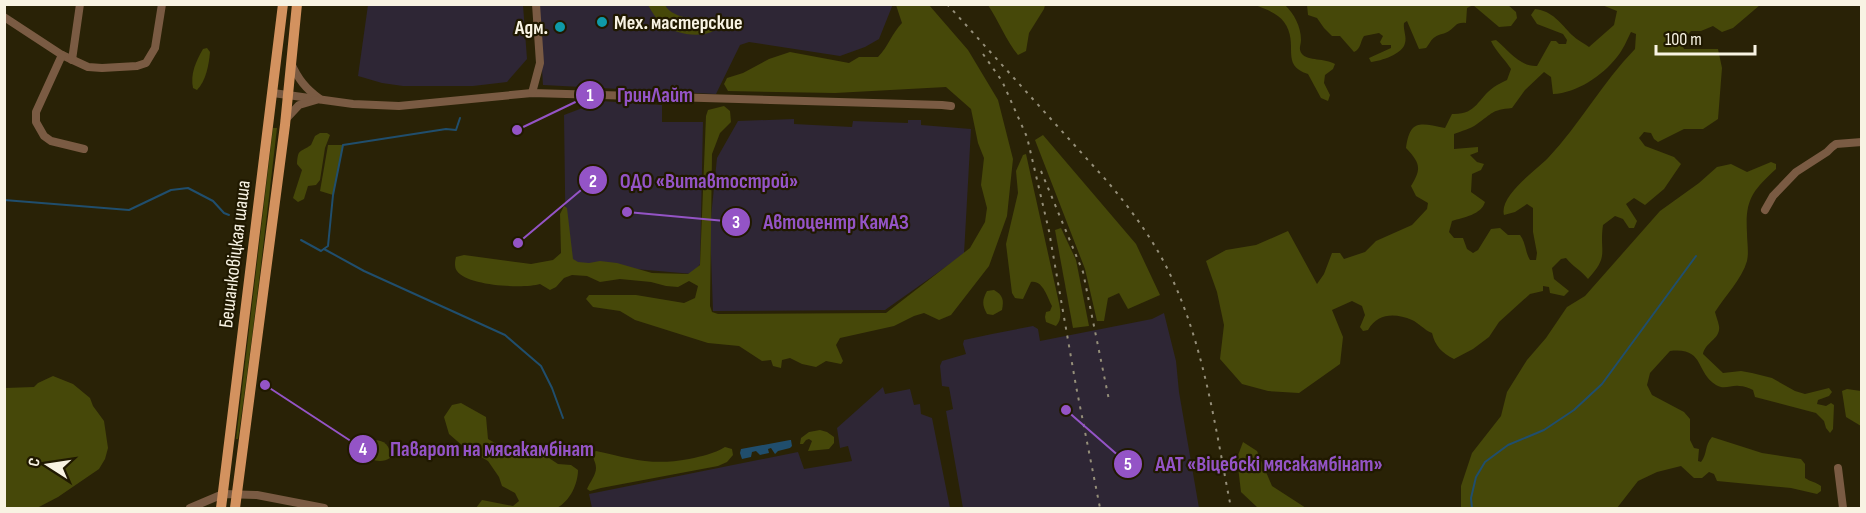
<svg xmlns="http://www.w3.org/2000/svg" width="1866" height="513" viewBox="0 0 1866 513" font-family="'Sofia Sans Condensed',sans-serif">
<rect width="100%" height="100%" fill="#292206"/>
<g fill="#2e2635">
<polygon points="893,4 879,39 865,47 840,56 749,42 740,45 716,94 543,85 538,5"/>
<polygon points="368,5 523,5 527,59 507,82 473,86 403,86 382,83 358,76"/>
<polygon points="601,101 662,105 662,122 703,122 700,264 693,274 566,263 564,115"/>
<polygon points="794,119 794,124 852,127 853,121 908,123 908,120 921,120 921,125 971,129 964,254 885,310 713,311 710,227 717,158 738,121"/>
<polygon points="1164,313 1176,361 1179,392 1199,508 963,508 946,411 953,409 949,387 942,386 940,366 942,361 966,354 963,344 964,340 992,334 1033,326 1038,329 1040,341 1152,319"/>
<polygon points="883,387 885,394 910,389 914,405 920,404 921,414 932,418 950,508 592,508 589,494 798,452 804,469 852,461 848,446 840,448 837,428"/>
</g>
<g fill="#464809" fill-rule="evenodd">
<path d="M648,5H665C673,20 701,19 716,22L721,25C709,40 677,36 662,24C656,19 652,12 648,5Z"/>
<path d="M896,5H929L968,50L998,100L1013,159L1007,216L989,266L951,315L939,320L924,313L914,316L894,326L840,338L836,345L843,361L841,364L826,361L816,367L802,364L790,358L782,360L781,368L773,366L771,360L762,361L739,346L708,343L635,320L620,311L593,307L586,299L589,295H636L684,303L695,298L698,286L689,281L678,287L666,286L651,282L620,279L600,282L587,276L572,275L564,278L556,287L550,290L540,284C524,289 467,286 457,271C454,267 455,261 456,257L464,255L531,264L553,260L561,253L560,214L564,206L567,208L573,259L578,262L589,263L600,261L617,263L652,273L688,274L700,265L706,116L708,110L724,106L730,111L731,122L720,133L712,154L710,306L712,312L718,314L886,313L970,248L985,222L987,208L981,185L984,158L978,143L971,109L946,87L835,93L728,91L724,84L727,78L743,73L769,59L790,52L849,63L859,57H878C888,47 892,33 902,23Z"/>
<path d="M988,5H1045L1044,9L1029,33L1026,51L1018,55C1007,42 998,20 988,5Z"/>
<path d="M1255,5H1285C1294,14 1301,26 1301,40C1301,45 1298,49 1302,54C1308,61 1325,58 1335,64L1333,69L1325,75L1324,83L1330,95L1328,101L1321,98L1308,74C1279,65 1300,44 1284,22C1278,13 1265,9 1255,5Z"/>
<path d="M1307,5H1508L1516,12L1517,18L1511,26L1499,27L1473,5L1467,8L1466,23C1455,22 1456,27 1449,31C1445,34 1439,34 1435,37C1431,39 1429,45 1426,48L1419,49L1407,21L1404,23C1403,30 1407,37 1405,43C1403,54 1381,61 1371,62L1369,58L1391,48V45H1382L1380,42L1383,36L1379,33L1364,36C1360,42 1361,49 1354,52L1340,36H1332L1324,28L1317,18L1308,15Z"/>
<path d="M1602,5H1760L1733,28L1722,32L1713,26L1701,31H1691L1681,42L1684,49H1718L1722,68L1718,119L1703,129H1684L1658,142L1654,139L1651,133L1644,132L1639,138L1645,146L1674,157L1681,164L1664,189L1645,205L1634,198L1626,204L1637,221L1634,228H1629L1623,219L1615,216L1603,225C1599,253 1610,255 1588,279C1581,270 1573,267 1566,258L1561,259L1552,268L1554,279L1569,291L1564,296L1550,293L1549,287L1543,286V291L1530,294L1499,322L1489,337L1473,349L1454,359C1442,353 1435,346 1432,333C1424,330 1419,323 1412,320C1395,313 1378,313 1368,330L1363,331L1360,327L1365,315L1362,306L1352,301L1332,310L1343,337L1340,364L1299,393L1268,391L1242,384L1220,359L1224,325L1217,292L1206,261L1226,250L1256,245L1288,231L1317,284L1324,274L1332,253H1340L1344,259L1365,252L1376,241L1412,225L1427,209L1428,203L1416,196L1411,186C1422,168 1420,163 1406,148C1410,119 1420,123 1445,128L1452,114C1477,115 1477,99 1494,87C1498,84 1503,82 1507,80L1511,69C1505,59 1496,52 1491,41L1496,40C1508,50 1520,67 1537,66L1551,41H1556L1559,44H1566L1567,40L1563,34L1537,24L1531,15L1535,9C1553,11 1561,24 1572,35C1577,40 1584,43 1589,47L1614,25L1617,11ZM1631,32L1636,34L1635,49C1602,83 1580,124 1548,158C1535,171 1499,196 1504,215L1515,212L1527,204L1533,208V232L1537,253L1536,260H1530C1525,252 1526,243 1520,235H1508L1500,228L1491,229L1478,250L1473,253L1467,249L1463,238H1454L1449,232L1452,221C1464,217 1481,215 1485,202L1471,192L1472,174L1481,170L1484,164L1477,162L1470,155L1478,152V147L1454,149V134C1461,131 1471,129 1477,124C1493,113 1491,110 1512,108L1525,90L1544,72L1551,77L1553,94C1577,93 1602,76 1617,57C1623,50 1627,40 1631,32Z"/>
<path d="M207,48L210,52C209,64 206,81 197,90L193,88C190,74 196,61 203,49Z"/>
<path d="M273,128H277C265,232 253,336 238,439H236Z"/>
<path d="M320,133H327L330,135L325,148L320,180L316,185L308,186L304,199L298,202L293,198L302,170L297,164C298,148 300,153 311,145L315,136Z"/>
<polygon points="1043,135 1136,244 1160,295 1128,309 1119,293 1108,298 1104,321 1097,321 1085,269 1035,140"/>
<polygon points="328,145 343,145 333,195 320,191"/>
<path d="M1026,154L1057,294C1059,304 1064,318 1056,326L1046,322L1045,317L1046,312L1050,311L1052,306C1047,297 1043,280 1031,282L1023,299L1015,298L1012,293L1006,244L1018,193L1016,171L1023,155Z"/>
<path d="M1771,162L1776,164V169C1752,191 1745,200 1747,233C1747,242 1749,252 1747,261C1742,279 1725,296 1715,312C1716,316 1718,321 1719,326C1721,339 1705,342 1703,354L1723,373L1741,371L1752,373L1772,378L1795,391L1805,394L1829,388L1832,392L1829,396L1818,400L1817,404L1826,406L1831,403L1834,405L1833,429L1830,433L1826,428L1824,421L1816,413L1755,397L1753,390C1749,388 1744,386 1739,386C1731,385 1724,390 1716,385C1695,372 1705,347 1670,351L1650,373L1647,385L1652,395L1684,412L1690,419V440L1694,448L1699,449L1698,461L1701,462C1708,453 1704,446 1712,437L1762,453L1801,459L1805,464V478C1811,482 1816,482 1821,486V491L1817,494L1791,488L1717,481L1714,474L1709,472L1702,478H1694L1681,466L1657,472L1638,481L1617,508H1461V486L1472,453L1501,416L1507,392L1527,360L1546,338L1567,307L1585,296L1660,211L1699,183L1717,167L1731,164L1747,172Z"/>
<polygon points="1061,228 1076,260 1089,326 1073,328 1055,230"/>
<path d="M994,290C1003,295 1004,300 1002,310L993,315L987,314C982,305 982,300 987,291Z"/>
<polygon points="53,376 73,384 90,398 93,406 104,421 108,448 105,459 99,469 58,497 37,508 5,508 5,388 34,387 38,383"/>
<polygon points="1847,389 1861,391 1861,426 1846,417 1842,391"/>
<path d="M461,403L486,417L488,439L500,446L515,445L537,450L558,464L571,465L578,470C578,484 570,501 557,508H476L482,500L513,506L519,501L515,493L502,486L499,477L488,461L464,447L449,434L444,417L452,405Z"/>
<polygon points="820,430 827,432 834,437 834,443 829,449 808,451 812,441 809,439 806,440 803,444 800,444 801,438 809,432"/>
<path d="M370,440C383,439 391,444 390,458C383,463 371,461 365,456L363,447Z"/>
<polygon points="1243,442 1257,451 1272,486 1306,508 1258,508 1241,492 1237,458"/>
<path d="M725,447L732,449L733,455L727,462L718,466L601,488L590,491L587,489C590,482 596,475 596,468C596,461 592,460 594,452L596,451C632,459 652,466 689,459C703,456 713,454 725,447Z"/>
</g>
<polygon fill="#204e6d" points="790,440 791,440 792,446 790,448 778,451 775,454 771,448 768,449 769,453 760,455 756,451 752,452 751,457 742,459 740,453 741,449"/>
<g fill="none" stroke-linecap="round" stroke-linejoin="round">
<g stroke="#204e6d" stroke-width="2">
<polyline points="4,200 129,210 171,190 188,188 213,201 224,213 229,215"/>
<polyline points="301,240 321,251 328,246 333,195 343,145 446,129 456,130 460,118"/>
<polyline points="324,249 364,271 505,335 541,366 552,388 563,418"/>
<polyline points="1472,508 1471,498 1476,477 1485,462 1508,445 1544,430 1574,410 1602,384 1696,256"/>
</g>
<g stroke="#7a5b43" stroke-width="8">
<polyline points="4,17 62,55 88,67 102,68 137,66 146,63 155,48 162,4"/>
<polyline points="62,55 36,112 36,122 44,136 51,141 84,149"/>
<polyline points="72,60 80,4"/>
<path d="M291,63C298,79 306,89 320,99"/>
<polyline points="273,93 353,104 399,106 532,93 942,105 951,106"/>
<polyline points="532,93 540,63 536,4"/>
<polyline points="285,120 299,105 316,100"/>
<polyline points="1765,210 1773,196 1796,172 1827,152 1832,147 1836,144 1862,142"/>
<polyline points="1838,468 1843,508"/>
<polyline points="190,508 223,494 257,495 324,508"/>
</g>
<g stroke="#d3925f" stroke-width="10">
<polyline points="221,508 283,4"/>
<polyline points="235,508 285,125 297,4"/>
</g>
<g stroke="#958f79" stroke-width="2" stroke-dasharray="3 6" stroke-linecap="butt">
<path d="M947,4L1106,180C1129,207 1150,235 1166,266C1204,341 1215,427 1231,508"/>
<polyline points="983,54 1002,81 1027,137 1049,231 1076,386 1100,508"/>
<polyline points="1041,171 1083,272 1109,400"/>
</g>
</g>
<g fill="#0f9aa8" stroke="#201900" stroke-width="2">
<circle cx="602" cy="22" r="6"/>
<circle cx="560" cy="27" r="6"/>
</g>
<g text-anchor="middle" stroke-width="4.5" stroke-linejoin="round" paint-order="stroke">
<g font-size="20" font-weight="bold" fill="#f8f3e3" stroke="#201900" text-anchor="start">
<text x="614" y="29">Мех. мастерские</text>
<text x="548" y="34" text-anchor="end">Адм.</text>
</g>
<g font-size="20" fill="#f8f3e3" stroke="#201900">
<text transform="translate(234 254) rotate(-83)" y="7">Бешанковіцкая шаша</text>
</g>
</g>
<path fill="none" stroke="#9454c6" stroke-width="2" d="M517 130L590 95M518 243L593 180M627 212L736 222M265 385L363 449M1066 410L1128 464"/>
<g fill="#9454c6" stroke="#201900" stroke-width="2">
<circle cx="517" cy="130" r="6"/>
<circle cx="518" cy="243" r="6"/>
<circle cx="627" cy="212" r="6"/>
<circle cx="265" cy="385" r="6"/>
<circle cx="1066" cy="410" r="6"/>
<circle cx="590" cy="95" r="15"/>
<circle cx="593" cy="180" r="15"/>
<circle cx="736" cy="222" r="15"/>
<circle cx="363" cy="449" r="15"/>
<circle cx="1128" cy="464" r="15"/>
</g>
<g font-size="18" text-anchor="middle" font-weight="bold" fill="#fff">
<text x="590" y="101">1</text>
<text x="593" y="187">2</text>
<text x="736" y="228">3</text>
<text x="363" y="455">4</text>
<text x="1128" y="470">5</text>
</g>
<g font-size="21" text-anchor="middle" font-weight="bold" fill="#9454c6" stroke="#201900" stroke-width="4.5" stroke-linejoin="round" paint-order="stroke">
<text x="655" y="102">ГринЛайт</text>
<text x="709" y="188">ОДО «Витавтострой»</text>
<text x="836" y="229">Автоцентр КамАЗ</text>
<text x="492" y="456">Паварот на мясакамбінат</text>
<text x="1269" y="471">ААТ «Віцебскі мясакамбінат»</text>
</g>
<rect width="1866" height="513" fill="none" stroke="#f8f3e3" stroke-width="12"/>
<g transform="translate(48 465) rotate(282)" stroke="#201900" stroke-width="4.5" paint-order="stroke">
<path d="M0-4.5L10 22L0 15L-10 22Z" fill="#f8f3e3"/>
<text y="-9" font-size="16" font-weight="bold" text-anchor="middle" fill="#f8f3e3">С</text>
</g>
<path d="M1656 45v9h99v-9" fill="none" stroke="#f8f3e3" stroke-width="3"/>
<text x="1665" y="45" font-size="18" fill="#f8f3e3" stroke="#201900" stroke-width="4.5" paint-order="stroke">100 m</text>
</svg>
